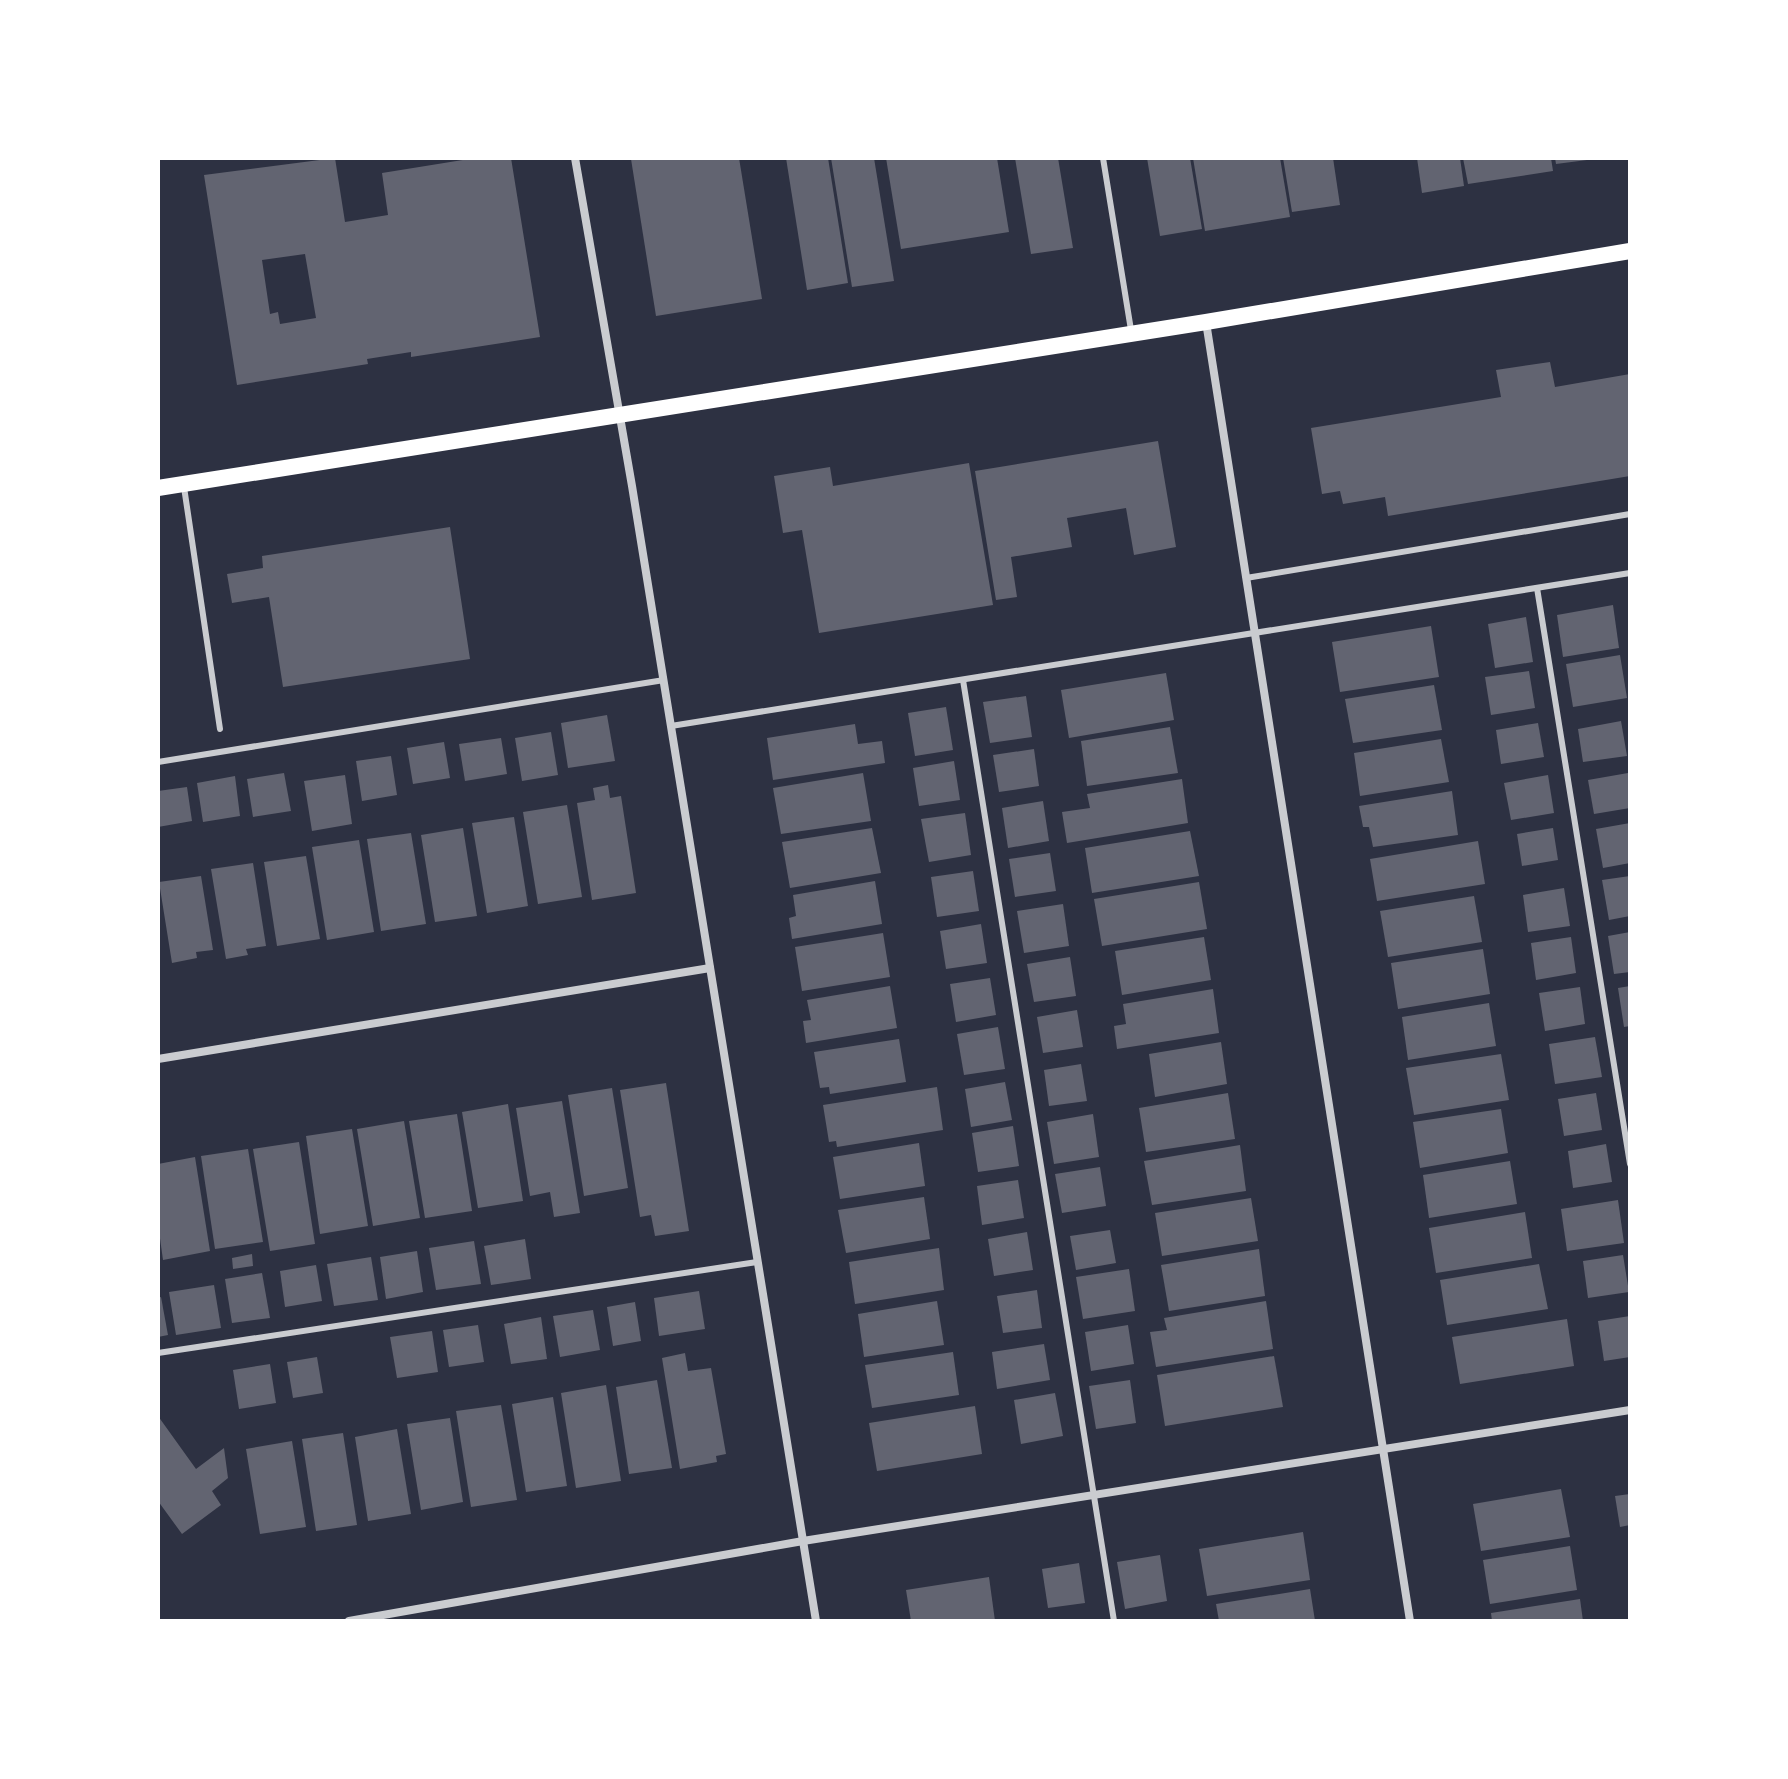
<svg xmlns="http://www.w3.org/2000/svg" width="1788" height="1779" viewBox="0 0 1788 1779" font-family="'PT Sans',sans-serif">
<rect width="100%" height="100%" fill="#2d3142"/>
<g fill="#626471" fill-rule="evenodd">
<path d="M335,158L345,222L388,215L382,173L475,158H511L540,337L411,357V352L367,359L368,364L237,385L204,175ZM305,254L316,318L280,324L278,312L270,314L262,260Z"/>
<polygon points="739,158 762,299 656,316 631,159"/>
<polygon points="786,158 828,158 848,283 807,290"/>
<polygon points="831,158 874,158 894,281 852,287"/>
<polygon points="886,158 997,158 1009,232 901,249"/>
<polygon points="1015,158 1058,158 1073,248 1031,254"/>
<polygon points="1147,158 1190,158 1202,229 1160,236"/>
<polygon points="1193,158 1280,158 1290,217 1205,231"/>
<polygon points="1283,158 1333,158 1340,205 1292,212"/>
<polygon points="1417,158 1460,158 1464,186 1422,193"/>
<polygon points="1463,158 1551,158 1553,171 1468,184"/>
<polygon points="1555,158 1587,158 1587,160 1556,164"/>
<polygon points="1550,362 1555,387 1630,374 1630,476 1388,516 1385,497 1343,504 1340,491 1322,494 1311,428 1501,397 1496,370"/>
<polygon points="1158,441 1176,547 1134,555 1126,508 1067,518 1072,547 1011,557 1017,597 996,600 975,471"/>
<polygon points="969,463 993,605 819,633 802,530 783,533 774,476 830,467 833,486"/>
<polygon points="450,527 470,659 283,687 269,597 232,603 227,574 263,568 262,556"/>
<polygon points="1613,605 1619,648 1563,657 1557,615"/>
<polygon points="1526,617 1533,662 1495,668 1488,624"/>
<polygon points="1431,626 1439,677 1340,692 1332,642"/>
<polygon points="1620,655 1627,698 1573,707 1566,664"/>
<polygon points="1529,671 1535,708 1491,715 1485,677"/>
<polygon points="1166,673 1174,720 1069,738 1061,690"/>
<polygon points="1434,685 1442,730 1353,743 1345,699"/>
<polygon points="1026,696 1032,737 990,743 983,702"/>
<polygon points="946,707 953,750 915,756 908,713"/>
<polygon points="607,715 615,761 568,768 561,723"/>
<polygon points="1621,721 1627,756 1583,762 1578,729"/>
<polygon points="1538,723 1544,757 1501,764 1496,730"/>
<polygon points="855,724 858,744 882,741 885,763 773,780 767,738"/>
<polygon points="1170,727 1178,773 1087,786 1081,741"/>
<polygon points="551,732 558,775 522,781 515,738"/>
<polygon points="501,738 507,774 465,781 459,744"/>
<polygon points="1441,739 1449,782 1360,796 1354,753"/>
<polygon points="444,742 450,778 413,784 407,748"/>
<polygon points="1034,749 1039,786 999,792 993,755"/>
<polygon points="391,756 397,795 362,801 356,761"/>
<polygon points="954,761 960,800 919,806 913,768"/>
<polygon points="284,773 291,811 253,817 247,779"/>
<polygon points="863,773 871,821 781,834 773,788"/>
<polygon points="1628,773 1630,808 1594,814 1588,780"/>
<polygon points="345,775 352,824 312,831 304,781"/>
<polygon points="1548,775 1554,813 1511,820 1504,783"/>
<polygon points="235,776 240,816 203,822 197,783"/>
<polygon points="1182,779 1188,823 1067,843 1062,812 1090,808 1087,794"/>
<polygon points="608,785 610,798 621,796 636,893 592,900 577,803 595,800 593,788"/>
<polygon points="187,787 192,821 158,827 158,791"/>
<polygon points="1452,791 1458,835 1373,847 1369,827 1363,827 1359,806"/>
<polygon points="1043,801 1049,841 1008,848 1002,808"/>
<polygon points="567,805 582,897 538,904 523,812"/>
<polygon points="965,813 971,855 929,862 921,819"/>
<polygon points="514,817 528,906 487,913 472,823"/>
<polygon points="1630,823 1630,863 1603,868 1596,829"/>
<polygon points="463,828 477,916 435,922 421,835"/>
<polygon points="872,828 881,873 790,888 782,842"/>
<polygon points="1553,828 1558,860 1522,866 1517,834"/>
<polygon points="1190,831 1199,876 1092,893 1085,848"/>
<polygon points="411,833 426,924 381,931 367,839"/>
<polygon points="359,840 374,932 327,940 312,847"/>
<polygon points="1478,841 1485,884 1377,901 1370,859"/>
<polygon points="1050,853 1056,891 1015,897 1009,859"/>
<polygon points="306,856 320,939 277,946 264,862"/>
<polygon points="253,863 266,946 246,949 248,955 226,959 211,869"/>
<polygon points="973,871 979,911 937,917 931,877"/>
<polygon points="201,876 213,950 196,952 197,958 172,963 159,882"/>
<polygon points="1630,876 1630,916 1609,920 1602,880"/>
<polygon points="875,881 882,924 792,939 789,918 796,916 793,895"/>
<polygon points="1199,882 1207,929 1102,946 1094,899"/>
<polygon points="1564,888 1570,926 1528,932 1523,895"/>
<polygon points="1474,896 1482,942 1388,957 1380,911"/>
<polygon points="1063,904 1069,946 1024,953 1017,911"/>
<polygon points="981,924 987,963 946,969 940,931"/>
<polygon points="1630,932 1630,972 1614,974 1608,936"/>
<polygon points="883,933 890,977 802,991 795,947"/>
<polygon points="1204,937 1211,980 1122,995 1115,951"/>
<polygon points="1571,937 1576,973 1536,980 1531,943"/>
<polygon points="1483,949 1490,994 1398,1009 1391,963"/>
<polygon points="1070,957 1076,996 1034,1002 1027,964"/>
<polygon points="990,978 996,1015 956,1022 950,984"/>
<polygon points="890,986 897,1028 806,1043 803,1021 811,1020 807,1000"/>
<polygon points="1630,986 1630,1026 1624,1027 1618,988"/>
<polygon points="1580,987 1585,1024 1545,1031 1539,993"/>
<polygon points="1213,989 1219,1033 1117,1049 1114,1026 1126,1024 1123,1004"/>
<polygon points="1489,1003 1496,1046 1408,1060 1402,1017"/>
<polygon points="1077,1010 1083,1047 1043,1053 1037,1017"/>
<polygon points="998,1027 1005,1069 964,1075 957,1034"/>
<polygon points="1595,1037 1602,1077 1555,1084 1549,1044"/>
<polygon points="899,1039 906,1082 830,1094 829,1087 820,1088 814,1052"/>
<polygon points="1221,1042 1227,1084 1155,1097 1149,1054"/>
<polygon points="1501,1054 1509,1100 1414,1115 1406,1068"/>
<polygon points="1081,1064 1087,1101 1049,1106 1044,1070"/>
<polygon points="1005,1082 1012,1120 971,1127 965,1089"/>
<polygon points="666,1083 689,1231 655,1236 651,1215 640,1217 620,1090"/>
<polygon points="937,1087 943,1130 837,1147 836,1141 829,1142 823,1105"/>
<polygon points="612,1088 628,1188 584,1196 568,1095"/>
<polygon points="1228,1093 1235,1139 1146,1152 1139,1108"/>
<polygon points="1596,1093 1602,1130 1564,1136 1558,1099"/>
<polygon points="562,1101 580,1213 554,1217 550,1192 530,1196 516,1108"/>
<polygon points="508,1104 523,1201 478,1208 462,1112"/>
<polygon points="1501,1109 1508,1153 1420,1168 1413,1122"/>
<polygon points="457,1114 472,1211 425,1218 409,1121"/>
<polygon points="1093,1114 1099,1157 1054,1164 1047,1122"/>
<polygon points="404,1121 420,1218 373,1226 357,1129"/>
<polygon points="1013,1126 1019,1166 978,1172 972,1133"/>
<polygon points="352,1129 368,1226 320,1234 306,1136"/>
<polygon points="299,1142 315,1244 270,1251 253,1149"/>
<polygon points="919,1143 925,1186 840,1199 833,1157"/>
<polygon points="1606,1144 1612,1182 1573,1188 1568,1151"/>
<polygon points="1240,1145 1246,1191 1152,1205 1144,1161"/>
<polygon points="248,1149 263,1242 215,1249 201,1156"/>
<polygon points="195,1157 210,1251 163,1260 158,1224 158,1164"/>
<polygon points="1510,1161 1517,1204 1429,1218 1423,1175"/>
<polygon points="1100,1167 1106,1206 1062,1213 1055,1174"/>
<polygon points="1018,1180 1024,1218 982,1225 977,1186"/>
<polygon points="924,1197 930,1239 846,1253 838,1210"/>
<polygon points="1251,1198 1258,1241 1162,1256 1155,1213"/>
<polygon points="1618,1200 1624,1243 1567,1251 1561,1209"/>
<polygon points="1525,1212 1532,1258 1436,1273 1429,1228"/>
<polygon points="1110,1230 1116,1263 1076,1270 1070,1236"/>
<polygon points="1027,1232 1033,1270 994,1276 988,1239"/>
<polygon points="525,1239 531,1279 491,1285 484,1246"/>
<polygon points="474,1241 481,1284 436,1290 429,1248"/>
<polygon points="939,1248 944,1290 855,1304 849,1262"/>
<polygon points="1259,1249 1265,1296 1169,1311 1161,1265"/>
<polygon points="417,1251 423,1292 386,1299 380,1257"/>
<polygon points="252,1254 253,1266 233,1269 232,1258"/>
<polygon points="1623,1255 1629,1292 1588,1298 1583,1261"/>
<polygon points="371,1257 378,1300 334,1306 327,1264"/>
<polygon points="1539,1264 1548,1309 1447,1325 1440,1280"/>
<polygon points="316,1265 322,1301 285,1307 280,1271"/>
<polygon points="1129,1269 1135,1311 1083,1319 1076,1277"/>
<polygon points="262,1273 270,1318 232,1323 225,1279"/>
<polygon points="214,1285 221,1328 176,1335 169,1292"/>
<polygon points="1037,1290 1042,1328 1003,1333 997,1296"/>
<polygon points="699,1291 705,1329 659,1336 654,1298"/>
<polygon points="161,1297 168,1335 158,1337 158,1298"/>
<polygon points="937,1301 944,1345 864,1357 858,1314"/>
<polygon points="1266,1301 1273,1349 1156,1367 1150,1332 1167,1330 1164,1318"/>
<polygon points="635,1302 641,1341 613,1346 607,1307"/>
<polygon points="593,1310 600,1350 560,1357 553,1316"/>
<polygon points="1630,1316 1630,1357 1604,1361 1598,1321"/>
<polygon points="541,1317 547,1359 511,1364 504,1324"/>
<polygon points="1567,1319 1574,1366 1460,1384 1452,1337"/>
<polygon points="478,1325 484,1362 449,1367 443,1330"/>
<polygon points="1128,1325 1134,1364 1091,1371 1085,1332"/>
<polygon points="432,1331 438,1372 397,1378 390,1337"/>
<polygon points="1044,1344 1050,1380 997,1389 992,1352"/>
<polygon points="953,1352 959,1395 872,1408 865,1365"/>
<polygon points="685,1353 688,1371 711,1368 726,1454 716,1456 717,1462 680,1469 662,1358"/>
<polygon points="1274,1356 1283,1407 1165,1426 1157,1375"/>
<polygon points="317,1357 323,1393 293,1398 287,1362"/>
<polygon points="270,1364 276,1403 239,1409 233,1370"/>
<polygon points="657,1380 672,1468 629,1474 616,1387"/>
<polygon points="1130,1380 1136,1423 1096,1429 1089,1386"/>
<polygon points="606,1385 621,1481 576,1488 561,1393"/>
<polygon points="1055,1393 1063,1436 1021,1444 1014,1400"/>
<polygon points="553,1397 567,1486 526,1492 512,1404"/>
<polygon points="501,1405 517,1500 471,1507 456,1411"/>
<polygon points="975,1406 982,1454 877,1471 869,1423"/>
<polygon points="158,1416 196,1469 224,1448 228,1478 212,1491 221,1505 182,1534 158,1501"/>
<polygon points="450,1418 463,1502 421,1510 407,1424"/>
<polygon points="397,1429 411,1514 368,1521 355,1437"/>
<polygon points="343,1433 357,1525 316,1531 302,1439"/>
<polygon points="292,1441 306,1527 260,1534 246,1449"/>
<polygon points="1561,1489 1570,1537 1481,1551 1473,1504"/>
<polygon points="1630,1494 1630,1525 1620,1527 1615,1496"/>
<polygon points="1303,1532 1310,1580 1207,1596 1199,1549"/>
<polygon points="1570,1546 1577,1590 1490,1604 1483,1560"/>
<polygon points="1160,1555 1167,1601 1125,1609 1117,1562"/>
<polygon points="1079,1563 1085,1603 1048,1608 1042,1569"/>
<polygon points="989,1577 995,1621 911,1621 906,1590"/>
<polygon points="1310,1589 1315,1621 1219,1621 1216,1604"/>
<polygon points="1580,1599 1583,1621 1492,1621 1491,1613"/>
</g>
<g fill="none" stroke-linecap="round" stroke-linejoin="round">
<g stroke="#caccd0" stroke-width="6">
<polyline points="1103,158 1131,330"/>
<polyline points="184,487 220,729"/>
<polyline points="1246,578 1630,514"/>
<polyline points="1537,588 1630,1164"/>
<polyline points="963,680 1114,1621"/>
<polyline points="671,726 1630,573"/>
<polyline points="158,762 664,680"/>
<polyline points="158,1353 757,1262"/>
</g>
<g stroke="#caccd0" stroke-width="8">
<polyline points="575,158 632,486 816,1621"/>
<polyline points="1206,322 1410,1621"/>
<polyline points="158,1059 710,968"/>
<polyline points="349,1621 803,1541 1630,1410"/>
</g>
<polyline stroke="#fff" stroke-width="16" points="158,488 1206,322 1630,251"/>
</g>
<rect width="1788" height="1779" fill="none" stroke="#ffffff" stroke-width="320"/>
</svg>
